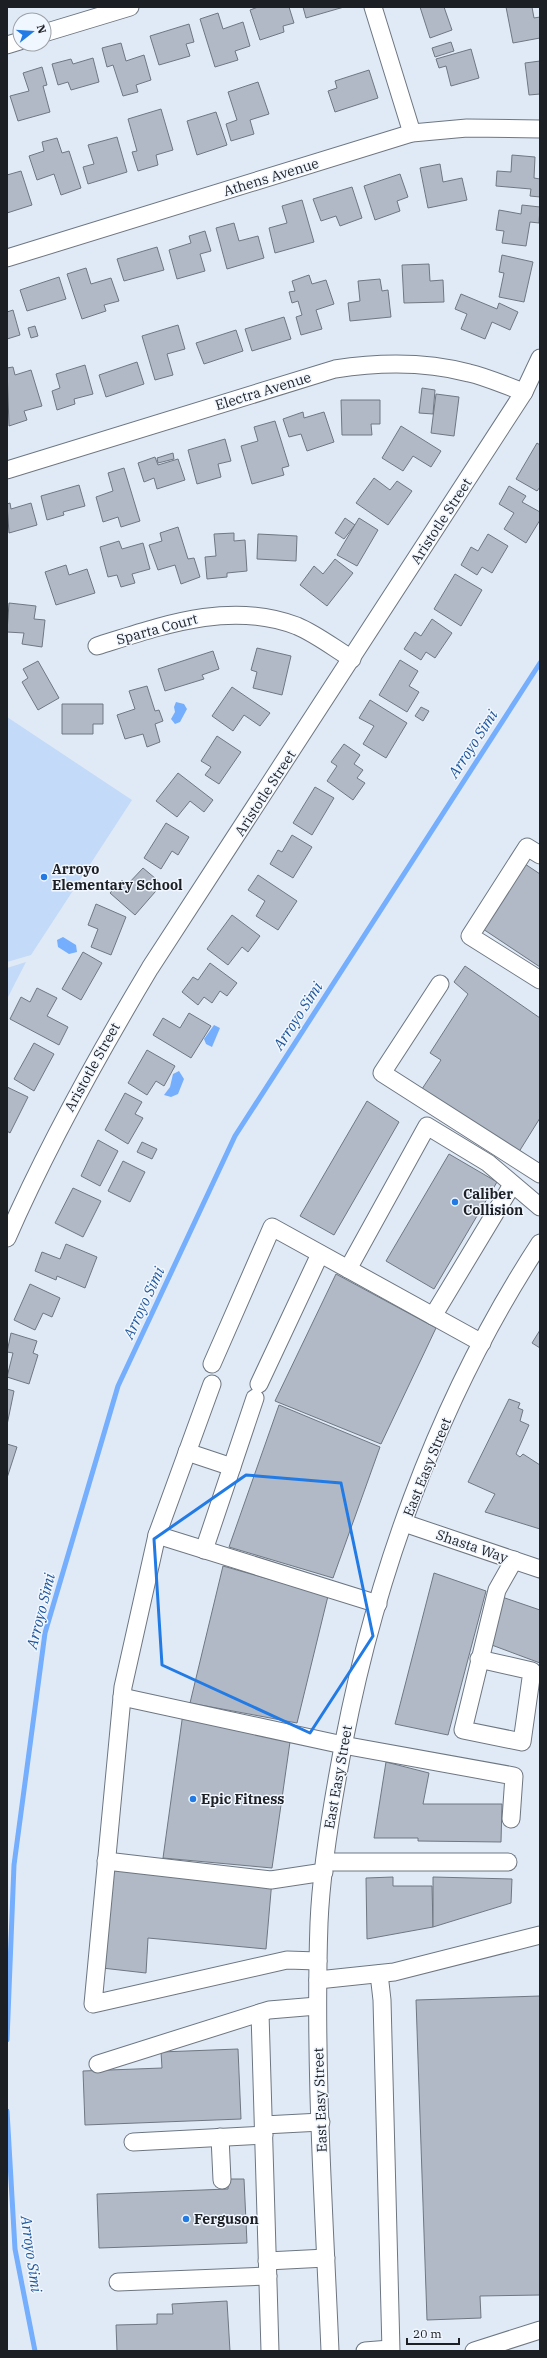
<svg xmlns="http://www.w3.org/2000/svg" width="547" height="2358" viewBox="0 0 547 2358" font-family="'IBM Plex Serif',serif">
<rect width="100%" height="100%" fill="#e0eaf7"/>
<g fill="#c3daf8">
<polygon points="7,717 132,800 31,955 7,962"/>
<polygon points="26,962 7,999 7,968"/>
</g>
<g fill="#74aefd">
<polygon points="176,702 184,704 187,709 180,722 175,724 171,719 175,712 174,707"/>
<polygon points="63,937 76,945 77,952 69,954 58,947 57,940"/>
<polygon points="214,1025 220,1028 212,1047 206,1044 204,1039"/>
<polygon points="179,1071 184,1079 178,1094 171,1097 164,1095 170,1087 173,1074"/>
</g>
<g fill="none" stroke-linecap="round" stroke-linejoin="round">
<g stroke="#74aefd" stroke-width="5">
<polyline points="7,2040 14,1865 45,1633 118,1386 235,1136 540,663"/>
<polyline points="7,2111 15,2249 35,2351"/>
</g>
</g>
<g fill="#b0b9c5" stroke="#6f7783">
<polygon points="258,7 289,7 294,23 283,26 284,32 260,40 250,10"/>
<polygon points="303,7 344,7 306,18"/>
<polygon points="420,7 444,7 452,30 430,38"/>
<polygon points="506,7 532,7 534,18 540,17 540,38 513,43"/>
<polygon points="218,13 223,29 243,22 250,46 235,51 238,60 215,67 200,19"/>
<polygon points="189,24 194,42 186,44 190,56 159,65 150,36"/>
<polygon points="451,42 454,51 435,57 432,48"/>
<polygon points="121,43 126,61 144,55 151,80 136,85 138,92 123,96 113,65 107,67 102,48"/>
<polygon points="471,49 479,78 451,86 446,66 439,68 436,59"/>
<polygon points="93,58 99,82 71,90 68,82 58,85 52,64 71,59 73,64"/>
<polygon points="540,61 540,94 529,95 525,63"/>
<polygon points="42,67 47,85 43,86 50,112 18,121 10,96 29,91 23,73"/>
<polygon points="369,70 378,98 335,112 328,91 337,88 335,81"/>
<polygon points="258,82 269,114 250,120 254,134 231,141 226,124 237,120 228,92"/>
<polygon points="161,109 173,150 156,155 158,165 138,171 132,152 137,151 128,119"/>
<polygon points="216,112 227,145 197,155 187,121"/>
<polygon points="117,137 127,172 88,184 83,167 94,164 88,145"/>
<polygon points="57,138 62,153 69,151 81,188 61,195 54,174 37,180 29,156 44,151 42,142"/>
<polygon points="512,155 535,157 534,178 540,179 540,197 530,196 531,189 496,186 497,171 511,172"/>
<polygon points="440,164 443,182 462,178 467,200 428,208 420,168"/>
<polygon points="21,171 32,205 7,213 7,175"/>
<polygon points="400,174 408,197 397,201 400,211 375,220 364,186"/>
<polygon points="352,187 362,218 340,226 336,216 321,221 313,199"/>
<polygon points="302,200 314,242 275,253 269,228 287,223 282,206"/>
<polygon points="522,205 540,207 539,223 530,222 526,246 502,243 504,231 496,230 499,210 521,214"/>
<polygon points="234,223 239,241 258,236 264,258 227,269 216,228"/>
<polygon points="205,231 211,251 200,254 205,271 177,279 169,250 191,243 189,236"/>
<polygon points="157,247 164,270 124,281 117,259"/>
<polygon points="502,255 533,262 524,302 499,297 504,273 499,272"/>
<polygon points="429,264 430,281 443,280 444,302 404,303 402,265"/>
<polygon points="86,268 91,284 111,278 119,301 104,305 106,311 82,319 67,274"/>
<polygon points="309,275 312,284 326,280 334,304 316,310 322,329 301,335 296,317 302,315 298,301 292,303 289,292 295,291 292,281"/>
<polygon points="59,277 66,299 27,311 20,290"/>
<polygon points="380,279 382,291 388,290 391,317 350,321 348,303 360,301 358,281"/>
<polygon points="461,294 497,309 499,303 518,312 510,330 492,322 485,339 461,329 467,314 455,309"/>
<polygon points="13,310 20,335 7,339 7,312"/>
<polygon points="284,317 291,339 252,351 245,329"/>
<polygon points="178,325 185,349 167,354 173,375 155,380 142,336"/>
<polygon points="35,326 38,336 31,338 28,328"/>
<polygon points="236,330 243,351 204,364 196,343"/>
<polygon points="137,362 144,384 106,397 99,375"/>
<polygon points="85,365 93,394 74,399 75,404 57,410 52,391 60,388 56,374"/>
<polygon points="13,367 15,375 31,370 42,406 24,411 27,420 9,426 7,368"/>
<polygon points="422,388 435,390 433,414 419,413"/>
<polygon points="436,394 459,397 454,436 431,433"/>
<polygon points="341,400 380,400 380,424 371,424 372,435 342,435"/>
<polygon points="303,412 304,418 324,412 334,442 307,451 301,434 289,437 283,419"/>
<polygon points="275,421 289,466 282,468 284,475 252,484 241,446 258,441 254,427"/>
<polygon points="401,426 441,451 431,467 413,456 403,471 382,458"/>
<polygon points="225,439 231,461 218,464 221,477 197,484 188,450"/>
<polygon points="537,443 540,445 540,487 537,491 516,479"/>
<polygon points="173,453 174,459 158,463 157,458"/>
<polygon points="155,457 158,465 178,459 185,480 157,489 154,478 144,482 138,463"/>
<polygon points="124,468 140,521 121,527 118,517 103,522 96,497 113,491 108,473"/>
<polygon points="374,478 390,490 397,481 412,491 388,525 356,503"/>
<polygon points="79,485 85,506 63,512 64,515 47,520 41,496"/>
<polygon points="509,486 526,496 522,502 540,512 540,520 526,543 504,529 514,513 499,504"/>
<polygon points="10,503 11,509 31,503 37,525 9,533 7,504"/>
<polygon points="345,518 355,525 344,539 335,533"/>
<polygon points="359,518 378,530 357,566 337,555"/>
<polygon points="178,527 188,559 194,558 200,577 181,584 175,565 158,570 149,545 162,541 160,533"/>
<polygon points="234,533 234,541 245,540 247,571 227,573 227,577 207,579 205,557 216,556 214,534"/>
<polygon points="258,534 297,536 296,561 257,559"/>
<polygon points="488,534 508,546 492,573 482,567 477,575 461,565 471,547 478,551"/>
<polygon points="119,541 122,549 143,543 150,569 132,574 135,583 121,587 117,575 108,577 100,547"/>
<polygon points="335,559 353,573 327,606 300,585 314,566 323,574"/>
<polygon points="66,565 69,575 87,569 95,593 56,605 45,572"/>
<polygon points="455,574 482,590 461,626 434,609"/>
<polygon points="9,603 36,606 34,619 45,620 42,647 22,644 24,633 7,632"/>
<polygon points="432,619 452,633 435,658 426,652 421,660 404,649 415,632 421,636"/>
<polygon points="257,648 291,656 282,695 253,688 257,672 251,670"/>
<polygon points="213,651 219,669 202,675 204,679 165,691 158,669"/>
<polygon points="400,660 418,671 409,686 419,692 407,712 379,695"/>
<polygon points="38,661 59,698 38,710 22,682 28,678 23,669"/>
<polygon points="147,686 155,711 159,710 163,721 155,724 160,742 147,747 143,734 125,739 117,715 135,709 129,691"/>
<polygon points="232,687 270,713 260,726 244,715 233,731 212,716"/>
<polygon points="370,700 407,723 386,758 363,744 374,726 359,718"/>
<polygon points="62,704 103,704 103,724 93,724 93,734 62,734"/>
<polygon points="421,707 429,711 423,721 415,716"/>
<polygon points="217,736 241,752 219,784 205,775 211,767 201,761"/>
<polygon points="344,744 360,755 354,764 363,770 357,778 365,783 353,800 327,781 337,766 331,762"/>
<polygon points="178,773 213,800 204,812 190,801 177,817 156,801"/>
<polygon points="315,787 334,798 312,835 293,823"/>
<polygon points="166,823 189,837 178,855 172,851 161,869 144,858"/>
<polygon points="292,835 312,847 293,878 270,864 278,850 282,852"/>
<polygon points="525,864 540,874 540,967 483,929"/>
<polygon points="143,868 162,884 135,915 110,893 122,880 127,885"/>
<polygon points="258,875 297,901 278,930 256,916 265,901 248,890"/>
<polygon points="96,904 126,917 111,955 91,947 98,929 88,925"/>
<polygon points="232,915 260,936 248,952 242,947 228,965 207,949"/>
<polygon points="83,952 102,963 81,1000 62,989"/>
<polygon points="210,963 237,983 227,996 220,991 212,1003 204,997 198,1005 182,992 193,977 198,980"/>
<polygon points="465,966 540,1018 540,1118 517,1155 420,1092 441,1060 430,1053 468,994 454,982"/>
<polygon points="37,988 57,998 47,1016 68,1027 59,1045 10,1019 21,997 30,1002"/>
<polygon points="189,1013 211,1026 191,1058 153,1035 163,1018 180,1028"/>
<polygon points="34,1043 54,1054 34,1091 14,1079"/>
<polygon points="147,1050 175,1066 164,1086 156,1081 147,1095 128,1083"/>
<polygon points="7,1087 28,1097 10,1133 7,1131"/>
<polygon points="125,1093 142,1102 135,1114 143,1118 128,1144 105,1130"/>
<polygon points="367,1101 399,1122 334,1235 300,1216"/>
<polygon points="98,1140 118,1151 100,1186 81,1176"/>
<polygon points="142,1142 157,1149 152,1159 137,1152"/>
<polygon points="449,1154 497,1182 434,1289 386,1261"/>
<polygon points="123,1161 145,1172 130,1202 108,1191"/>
<polygon points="73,1188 101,1201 83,1237 55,1223"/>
<polygon points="66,1244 97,1257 85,1288 57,1276 56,1280 35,1271 42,1252 60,1259"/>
<polygon points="336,1274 436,1328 381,1444 275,1401"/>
<polygon points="30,1284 60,1298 52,1317 43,1313 35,1330 14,1320"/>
<polygon points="540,1330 540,1348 532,1343"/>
<polygon points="11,1333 37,1341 33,1353 38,1355 29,1384 7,1377 13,1353 7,1352"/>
<polygon points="7,1389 14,1391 7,1425"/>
<polygon points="509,1399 520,1403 518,1408 523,1410 520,1421 529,1425 516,1454 520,1457 523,1454 540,1465 540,1529 485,1512 495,1494 468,1482"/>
<polygon points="279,1405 380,1447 333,1578 229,1547"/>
<polygon points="7,1444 17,1447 7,1478"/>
<polygon points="223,1566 328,1596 297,1723 190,1703"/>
<polygon points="434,1573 486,1591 448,1735 395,1724"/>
<polygon points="502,1597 540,1610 540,1663 489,1644"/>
<polygon points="183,1713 291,1735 272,1868 163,1858"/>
<polygon points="386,1762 429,1773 423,1804 502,1804 501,1842 418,1841 418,1838 374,1838"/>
<polygon points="113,1863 272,1880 266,1949 148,1938 146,1973 102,1968"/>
<polygon points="393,1877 393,1886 432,1886 433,1927 367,1939 366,1878"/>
<polygon points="433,1877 512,1879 511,1903 433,1927"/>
<polygon points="540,1996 540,2295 480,2296 481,2318 427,2320 416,2000"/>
<polygon points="238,2049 241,2119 85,2125 83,2071 162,2068 161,2052"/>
<polygon points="228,2179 244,2179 247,2243 99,2248 97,2194 228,2189"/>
<polygon points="227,2301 230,2351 117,2351 116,2325 157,2324 157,2314 173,2314 172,2304"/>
</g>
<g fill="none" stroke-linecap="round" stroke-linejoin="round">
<defs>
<g id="minor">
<polyline points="373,7 412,133"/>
<polyline points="44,33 130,7"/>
<polyline points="7,45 20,41"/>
<polyline points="7,258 412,133 467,128 540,129"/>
<path d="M7,470L335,369C380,362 424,361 469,373C487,377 506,386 524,392"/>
<path d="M97,646C161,626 230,600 297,626C316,634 334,648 352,659"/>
<polyline points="540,855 527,847 470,936 540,980"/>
<polyline points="440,984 382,1073 540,1174"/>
<path d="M7,1238C48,1144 98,1055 150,968L524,392L540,358"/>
<polyline points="348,1269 427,1126 488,1163 540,1207"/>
<polyline points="433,1316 512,1185"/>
<polyline points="212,1364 272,1227 482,1343"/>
<polyline points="212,1384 157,1535 123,1687 93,2004 287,1960 318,1961"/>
<polyline points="259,1384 320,1254"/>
<polyline points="187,1452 232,1467"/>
<polyline points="404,1523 540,1569"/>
<polyline points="157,1535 378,1604"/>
<polyline points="204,1550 255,1398"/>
<polyline points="479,1659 532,1671 522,1742 463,1730 497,1590 514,1560"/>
<polyline points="122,1697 343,1745 514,1776 511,1819"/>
<polyline points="106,1861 271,1880 324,1872"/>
<polyline points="325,1862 508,1862"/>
<polyline points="379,1974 382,2000 391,2351"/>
<polyline points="318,1980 394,1972 540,1935"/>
<polyline points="260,2013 270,2351"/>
<polyline points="98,2064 269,2010 317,2006"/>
<polyline points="264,2125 321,2122"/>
<polyline points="220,2137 222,2180"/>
<polyline points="133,2142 264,2135"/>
<polyline points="267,2261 326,2258"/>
<polyline points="118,2282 268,2276"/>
<path d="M330,2351C324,2209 314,2066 319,1923C321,1874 329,1824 338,1774C370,1588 436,1402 540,1243"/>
<polyline points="365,2351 390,2349"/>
<polyline points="474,2351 540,2330"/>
</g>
</defs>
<use href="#minor" stroke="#6d7681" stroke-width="19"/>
<use href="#minor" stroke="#fff" stroke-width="17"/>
</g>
<path fill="none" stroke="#227ae4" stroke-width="3" stroke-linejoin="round" d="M246,1475L341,1483L373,1636L310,1733L162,1665L154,1539Z"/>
<g fill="#227ae4" stroke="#f1f7ff" stroke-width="1.5">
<circle cx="44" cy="877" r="4"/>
<circle cx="455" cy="1202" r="4"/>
<circle cx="193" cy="1799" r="4"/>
<circle cx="186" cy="2219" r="4"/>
</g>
<g text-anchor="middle" stroke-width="3" stroke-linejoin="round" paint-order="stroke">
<g font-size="14" fill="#1c1f24" stroke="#f1f7ff">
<text transform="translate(271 177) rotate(-17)" y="5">Athens Avenue</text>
<text transform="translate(263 391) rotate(-17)" y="5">Electra Avenue</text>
<text transform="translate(441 521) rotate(-57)" y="5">Aristotle Street</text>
<text transform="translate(157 629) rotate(-15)" y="5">Sparta Court</text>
<text transform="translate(265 793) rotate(-57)" y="5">Aristotle Street</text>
<text transform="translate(92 1067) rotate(-61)" y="5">Aristotle Street</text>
<text transform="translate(427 1467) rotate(-68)" y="5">East Easy Street</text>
<text transform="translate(472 1546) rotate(19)" y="5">Shasta Way</text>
<text transform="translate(338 1777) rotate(-80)" y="5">East Easy Street</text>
<text transform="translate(320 2100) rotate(-92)" y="5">East Easy Street</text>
</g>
<g font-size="14" font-weight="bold" fill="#1c1f24" stroke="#f1f7ff" text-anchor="start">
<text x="52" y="874">Arroyo<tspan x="52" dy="16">Elementary School</tspan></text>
<text x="463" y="1199">Caliber<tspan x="463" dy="16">Collision</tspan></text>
<text x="201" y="1804">Epic Fitness</text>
<text x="194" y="2224">Ferguson</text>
</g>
<g font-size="15" font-style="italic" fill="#1e569b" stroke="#f1f7ff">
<text transform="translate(473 744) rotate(-57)" y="5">Arroyo Simi</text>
<text transform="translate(298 1016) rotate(-57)" y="5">Arroyo Simi</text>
<text transform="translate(144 1303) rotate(-65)" y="5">Arroyo Simi</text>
<text transform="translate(41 1611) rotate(-76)" y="5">Arroyo Simi</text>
<text transform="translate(31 2254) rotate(82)" y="5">Arroyo Simi</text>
</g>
</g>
<rect width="547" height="2358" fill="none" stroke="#1c1f24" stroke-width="16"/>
<g transform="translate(32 32) rotate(73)"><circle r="19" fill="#f1f7ff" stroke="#9ca1a7"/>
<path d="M0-3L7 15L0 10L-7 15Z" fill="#227ae4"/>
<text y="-6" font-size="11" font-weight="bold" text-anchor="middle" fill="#1c1f24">N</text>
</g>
<path d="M407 2338v6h52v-6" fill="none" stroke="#1c1f24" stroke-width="2"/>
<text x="413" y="2338" font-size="12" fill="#1c1f24" stroke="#f1f7ff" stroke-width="3" paint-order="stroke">20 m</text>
</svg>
